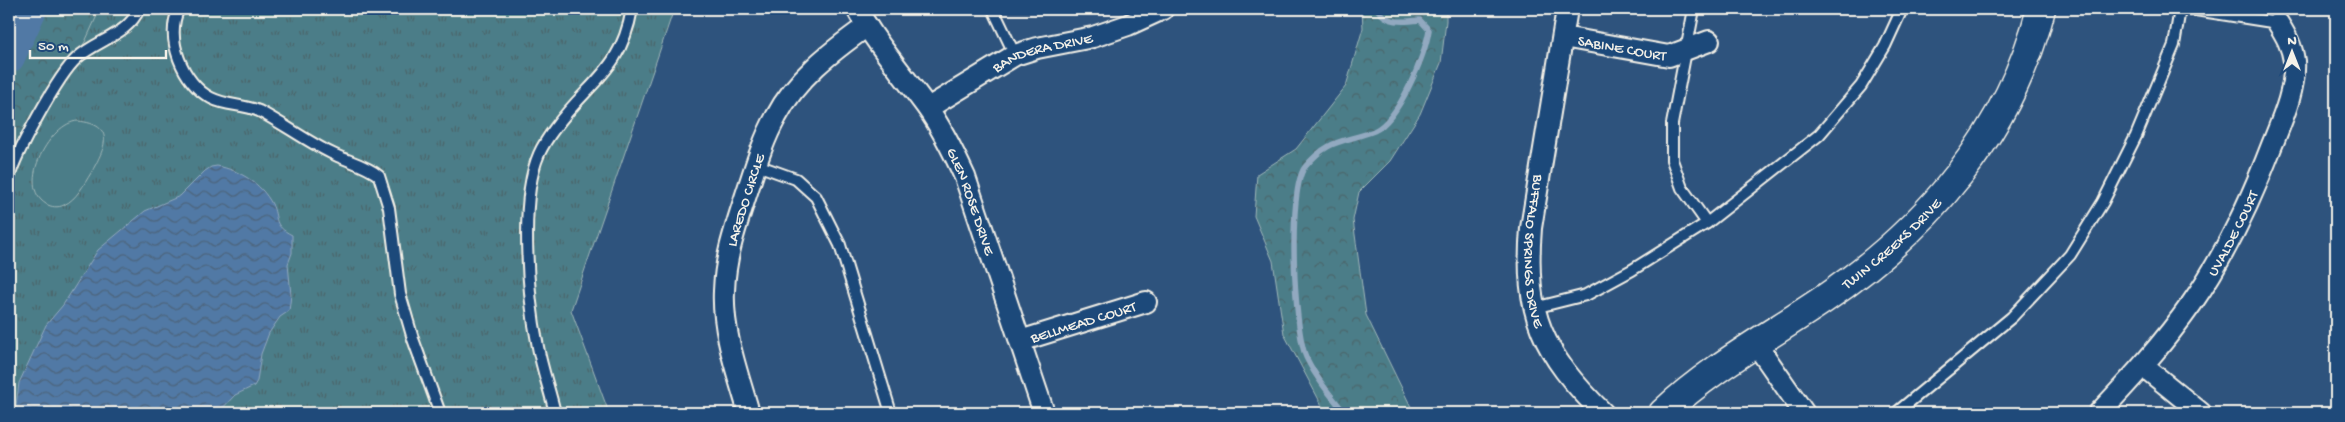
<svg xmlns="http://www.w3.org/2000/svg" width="2345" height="422" viewBox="0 0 2345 422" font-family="'Gochi Hand',sans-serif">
<defs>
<pattern id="grass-tufts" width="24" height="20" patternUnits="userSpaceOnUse" patternTransform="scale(1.25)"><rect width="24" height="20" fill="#4c7d88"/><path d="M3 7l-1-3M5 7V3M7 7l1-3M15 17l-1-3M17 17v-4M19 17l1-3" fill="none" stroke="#4b656a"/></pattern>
<pattern id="forest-crowns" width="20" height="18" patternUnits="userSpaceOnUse" patternTransform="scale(1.25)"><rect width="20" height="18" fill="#4c7d88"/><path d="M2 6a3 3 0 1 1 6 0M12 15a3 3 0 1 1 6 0" fill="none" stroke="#4b656a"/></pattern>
<pattern id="water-waves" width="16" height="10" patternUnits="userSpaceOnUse" patternTransform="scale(1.25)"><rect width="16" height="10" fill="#5179a5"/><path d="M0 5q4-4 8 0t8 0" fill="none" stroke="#4d637a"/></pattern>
</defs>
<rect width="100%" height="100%" fill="#2e537d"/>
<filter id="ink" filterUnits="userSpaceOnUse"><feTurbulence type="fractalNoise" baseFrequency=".02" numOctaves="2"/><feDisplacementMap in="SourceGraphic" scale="10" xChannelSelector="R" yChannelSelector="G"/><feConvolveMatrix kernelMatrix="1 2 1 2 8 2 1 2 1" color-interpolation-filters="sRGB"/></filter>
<g filter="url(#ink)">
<polygon fill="url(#grass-tufts)" stroke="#a0b7b8" points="9,9 674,9 571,310 609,413 9,413"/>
<g fill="url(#forest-crowns)" stroke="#a0b7b8">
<polygon points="9,9 100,9 85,42 9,160"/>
<polygon points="1362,9 1446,9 1446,21 1441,63 1420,114 1390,161 1359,192 1353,220 1366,315 1414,413 1326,413 1284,334 1273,261 1254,216 1257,174 1296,149 1346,86 1363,28"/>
</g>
<path fill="#4c7d88" stroke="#a0b7b8" d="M78,121C117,125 105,148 91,173C84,184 77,199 64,205C58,208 51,207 46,204C15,185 51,122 78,121Z"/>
<path fill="url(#water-waves)" stroke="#92a9c0" d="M217,166C239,170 261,183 272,204C279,219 272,225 292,235V253L288,264L291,295L289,311L280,317L269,333L261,354L257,381L254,386L235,395L218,413H15L19,383L46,325L63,305L98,250L145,211L180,196L205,171L211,167Z"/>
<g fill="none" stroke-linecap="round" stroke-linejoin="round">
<path stroke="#92a9c0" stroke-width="5.5" d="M1345,413C1331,396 1316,378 1306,357C1294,331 1287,189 1305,167C1329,138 1343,143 1374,131C1399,120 1425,55 1429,30L1420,20C1403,22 1387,24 1377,9"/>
<polyline stroke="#5179a5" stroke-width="32" points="9,57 31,9"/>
<defs>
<g id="lane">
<path d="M179,9C164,37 183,84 211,98C226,106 243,104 259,111C284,124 306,141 331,153C347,161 366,165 379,176L389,208L400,294L413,339L440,413"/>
<polyline points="993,9 1015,55"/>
<polyline points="1694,9 1672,124 1672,160 1682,188 1707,223"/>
<polyline points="2189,9 2278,23"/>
<polyline points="757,165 796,179 816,197 840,245 891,413"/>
<path d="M9,178C15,154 59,74 77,58C97,40 128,35 139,9"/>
<polyline points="1534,308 1586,295 1632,270 1707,223 1819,135 1861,86 1885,46 1902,9"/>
<path d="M555,413C550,391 542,369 538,347C528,298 519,199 539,154C543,145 549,136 555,128C588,82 621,72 632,9"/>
<polyline points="1896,413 2012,317 2070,255 2103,202 2136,136 2174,45 2180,9"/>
</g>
<g id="street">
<path id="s1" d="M857,9C876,44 903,74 926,106C942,128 954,153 965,177L1044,413"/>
<path id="s2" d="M1567,9L1531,228C1524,314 1542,353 1603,413"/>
<path id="s3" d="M1563,37L1669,56L1709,41"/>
<path id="s4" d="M928,108L1015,55L1037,48L1093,37L1128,25L1163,9"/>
<path id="s5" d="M1020,341L1146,302"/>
<polyline points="1756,344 1804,413"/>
<polyline points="2143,366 2201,413"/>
<path id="s6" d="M749,413C738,374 722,332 724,291C725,258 735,229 745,198C754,171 762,142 776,117C796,78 832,51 867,26"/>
<path id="s7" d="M2099,413C2132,378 2164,343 2192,303C2226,254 2251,200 2272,145C2282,120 2296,89 2294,61C2292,46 2286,36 2278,23"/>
</g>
<g id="secondary">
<path id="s8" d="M1663,413C1710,368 1770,336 1824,299C1927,229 2010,132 2041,9"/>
</g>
</defs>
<use href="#lane" stroke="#f4f1e8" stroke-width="14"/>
<use href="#street" stroke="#f4f1e8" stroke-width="24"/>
<use href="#secondary" stroke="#f4f1e8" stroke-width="31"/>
<use href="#lane" stroke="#1f4a7a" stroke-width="10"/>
<use href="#street" stroke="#1f4a7a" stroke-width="20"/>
<use href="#secondary" stroke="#1f4a7a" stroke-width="28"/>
</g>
</g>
<g text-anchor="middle" stroke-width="4" stroke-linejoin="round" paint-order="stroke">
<g font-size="15" fill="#f4f1e8" stroke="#1f4a7a">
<text dy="5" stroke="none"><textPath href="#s3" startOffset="60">SABINE COURT</textPath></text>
<text dy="5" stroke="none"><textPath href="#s4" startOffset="129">BANDERA DRIVE</textPath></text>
<text dy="5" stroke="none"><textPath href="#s6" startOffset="219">LAREDO CIRCLE</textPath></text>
<text dy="5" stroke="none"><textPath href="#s1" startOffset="225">GLEN ROSE DRIVE</textPath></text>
<text dy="5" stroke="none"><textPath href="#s7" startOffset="225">UVALDE COURT</textPath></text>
<text dy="5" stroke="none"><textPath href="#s8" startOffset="285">TWIN CREEKS DRIVE</textPath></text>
<text dy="5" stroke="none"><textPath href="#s2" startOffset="245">BUFFALO SPRINGS DRIVE</textPath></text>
<text dy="5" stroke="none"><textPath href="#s5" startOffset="66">BELLMEAD COURT</textPath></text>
</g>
</g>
<rect width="2345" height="422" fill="none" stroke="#1f4a7a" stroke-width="30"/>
<rect x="15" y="15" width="2315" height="392" fill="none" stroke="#f4f1e8" stroke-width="2" filter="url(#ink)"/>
<g transform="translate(2292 52)" stroke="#1f4a7a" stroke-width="4" paint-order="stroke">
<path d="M0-4L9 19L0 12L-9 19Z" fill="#f4f1e8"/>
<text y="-8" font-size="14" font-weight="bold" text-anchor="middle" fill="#f4f1e8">N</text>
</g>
<path d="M30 50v8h136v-8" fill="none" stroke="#f4f1e8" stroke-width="2.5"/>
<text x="38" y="50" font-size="15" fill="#f4f1e8" stroke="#1f4a7a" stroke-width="4" paint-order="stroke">50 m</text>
</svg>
